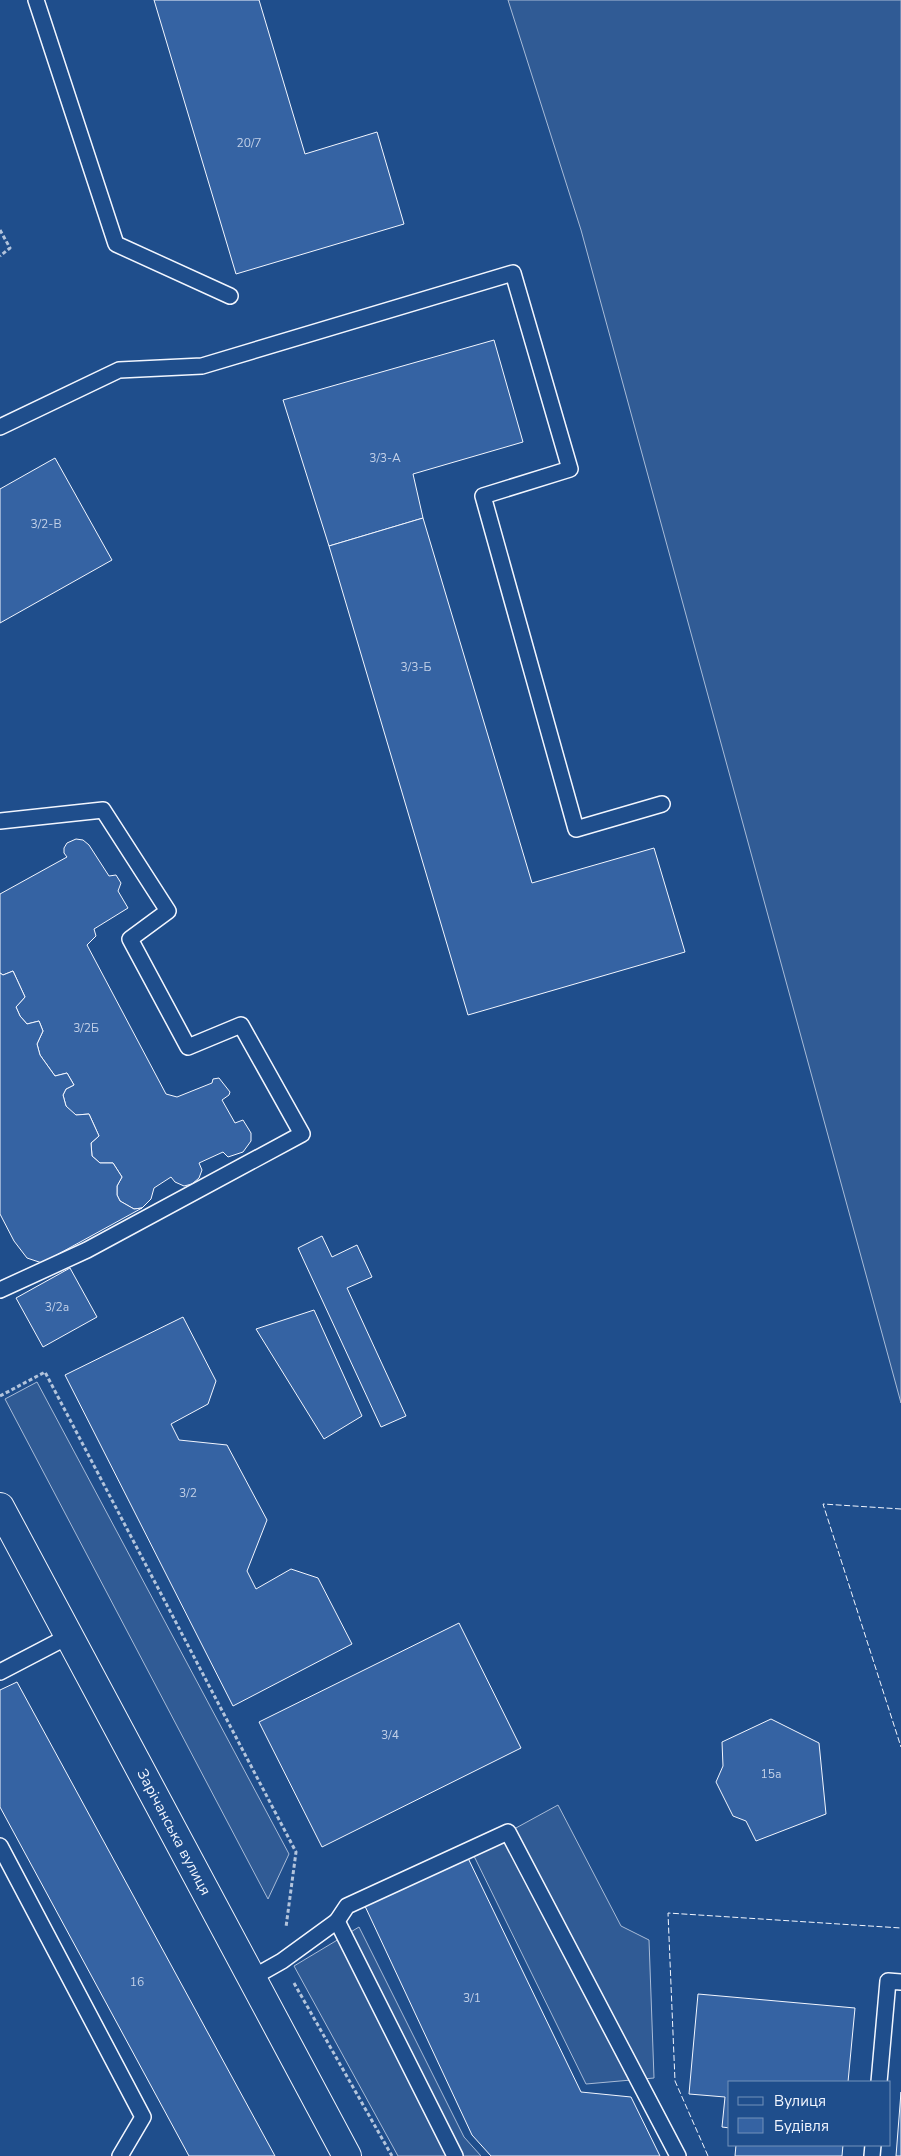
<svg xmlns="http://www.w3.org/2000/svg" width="901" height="2156" viewBox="0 0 901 2156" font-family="'Nunito Sans',sans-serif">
<rect width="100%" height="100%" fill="#1f4e8c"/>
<g fill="#305b95" stroke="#a8bbd7">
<polygon points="508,0 901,0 901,1403 581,230"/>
<polygon points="37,1382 289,1854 268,1899 5,1399"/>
<polygon points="558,1805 621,1926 649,1940 654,2078 586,2084 472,1852"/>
<polygon points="359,1927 464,2137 481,2156 398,2156 294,1966"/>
</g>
<g fill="#3563a3" stroke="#f2f6ff">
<polygon points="154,0 259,0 305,154 377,132 404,224 236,274"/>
<polygon points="494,340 523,442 413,474 423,518 329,546 283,400"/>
<polygon points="55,458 112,560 0,623 0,489"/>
<polygon points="423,518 532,883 654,848 685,952 468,1015 329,546"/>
<polygon points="76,839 83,840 89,845 109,876 116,875 121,883 118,891 128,908 94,929 96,936 87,945 166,1094 177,1097 212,1083 213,1079 219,1078 230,1092 229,1095 222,1100 235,1123 243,1120 251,1133 251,1141 243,1152 228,1157 223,1152 199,1163 202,1170 199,1178 192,1184 184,1186 175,1182 171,1177 154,1188 151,1199 142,1208 134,1209 120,1201 117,1195 117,1186 122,1177 113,1163 100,1163 92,1156 91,1143 99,1136 89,1114 76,1115 70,1111 66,1106 63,1095 66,1089 74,1085 67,1073 55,1076 40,1055 37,1044 43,1031 39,1021 27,1024 20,1016 16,1007 25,997 13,971 3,975 0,973 0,894 67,857 64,853 64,848 67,843"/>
<polygon points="13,971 25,997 16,1007 20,1016 27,1024 39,1021 43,1031 37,1044 40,1055 55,1076 67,1073 74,1085 66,1089 63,1095 66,1106 76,1115 89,1114 99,1136 91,1143 92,1156 100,1163 113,1163 122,1177 117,1186 117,1195 120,1201 134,1209 142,1208 42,1263 27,1258 14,1241 0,1214 0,973 3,975"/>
<polygon points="322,1236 332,1257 357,1245 372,1277 347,1288 406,1416 381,1427 298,1248"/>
<polygon points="70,1268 97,1317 43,1347 16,1298"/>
<polygon points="314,1310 362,1416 324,1439 256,1329"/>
<polygon points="183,1317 216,1381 208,1404 171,1424 179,1440 227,1445 267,1520 247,1571 256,1589 291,1569 318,1578 352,1644 233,1706 65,1375"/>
<polygon points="459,1623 521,1748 322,1847 259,1722"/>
<polygon points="17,1682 275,2156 189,2156 0,1807 0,1690"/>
<polygon points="771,1719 819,1743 826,1814 756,1841 746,1821 733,1816 716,1782 723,1766 722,1742"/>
<polygon points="467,1856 581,2092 631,2097 660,2156 491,2156 472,2135 364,1904"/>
<polygon points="698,1994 855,2008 848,2082 730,2082 730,2128 722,2127 725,2097 689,2094"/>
<polygon points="901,2092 901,2156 896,2156"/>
<polygon points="736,2145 843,2145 842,2156 735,2156"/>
</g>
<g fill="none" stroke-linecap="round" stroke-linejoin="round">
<defs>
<g id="lane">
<polyline points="36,0 116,244 230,296"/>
<polyline points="0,427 119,370 202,366 513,273 570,469 483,496 576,829 662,804"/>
<polyline points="0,821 103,810 168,911 130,939 188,1047 241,1025 302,1134 87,1250 0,1290"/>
<polyline points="0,1672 69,1636"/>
<polyline points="0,1846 143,2117 120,2156"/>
<polyline points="337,1921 347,1906 508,1832 678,2156"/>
<polyline points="252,1978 282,1961 337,1921 455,2156"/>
<polyline points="879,2082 888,1981 901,1982"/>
<polyline points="872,2156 873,2145"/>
</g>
<polyline id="secondary" points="0,1507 347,2156"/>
</defs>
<use href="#lane" stroke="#f2f6ff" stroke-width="18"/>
<use href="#secondary" stroke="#f2f6ff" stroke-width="30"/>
<g stroke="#b3c4dc" stroke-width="3" stroke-dasharray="4 2.5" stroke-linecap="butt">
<polyline points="0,230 10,248 0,256"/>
<polyline points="0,1396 45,1372 296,1852 286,1927"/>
<polyline points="294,1983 392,2156"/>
</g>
<use href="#lane" stroke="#1f4e8c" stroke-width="15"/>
<use href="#secondary" stroke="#1f4e8c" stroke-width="28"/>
<g stroke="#f2f6ff" stroke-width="1" stroke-dasharray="6 2.5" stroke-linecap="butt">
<polyline points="901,1509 823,1504 901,1747"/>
<polyline points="708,2156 675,2081 668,1913 901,1928"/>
</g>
</g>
<g text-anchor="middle" stroke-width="4" stroke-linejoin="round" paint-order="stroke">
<g font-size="12" fill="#c3d1e8">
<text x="249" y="147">20/7</text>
<text x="385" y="462">3/3-А</text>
<text x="46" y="528">3/2-В</text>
<text x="416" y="671">3/3-Б</text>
<text x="86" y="1032">3/2Б</text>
<text x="57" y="1311">3/2а</text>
<text x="188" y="1497">3/2</text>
<text x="390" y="1739">3/4</text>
<text x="771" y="1778">15а</text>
<text x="137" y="1986">16</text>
<text x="472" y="2002">3/1</text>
</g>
<g font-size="15" fill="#f2f6ff" stroke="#1f4e8c">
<text transform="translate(174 1832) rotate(62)" y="5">Зарічанська вулиця</text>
</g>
</g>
<rect x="728" y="2081" width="162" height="65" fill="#1f4e8c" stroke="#7391ba"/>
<rect x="738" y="2097" width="25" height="8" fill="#1f4e8c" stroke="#7391ba"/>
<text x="774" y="2106" font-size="15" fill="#f2f6ff">Вулиця</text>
<rect x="738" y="2118" width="25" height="15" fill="#3563a3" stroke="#7391ba"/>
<text x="774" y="2131" font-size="15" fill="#f2f6ff">Будівля</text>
</svg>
